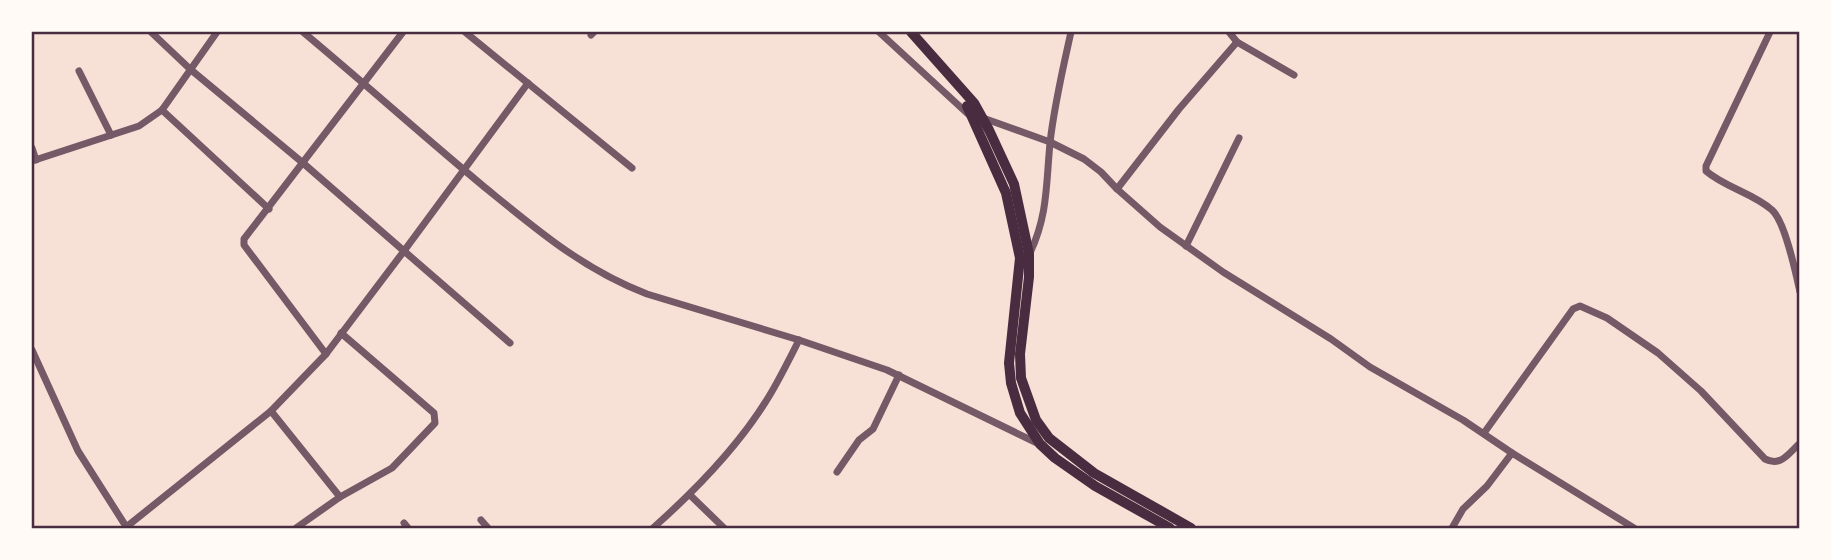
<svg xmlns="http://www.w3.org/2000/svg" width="1831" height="560" viewBox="0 0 1831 560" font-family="'Archivo Narrow',sans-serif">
<rect width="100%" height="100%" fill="#f7e1d7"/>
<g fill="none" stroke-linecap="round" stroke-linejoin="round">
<g stroke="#755966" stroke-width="7">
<polyline points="151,32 190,69 303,163 404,251 528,83"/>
<path d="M303,32C363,82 422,135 482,185C536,229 582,269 647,294L799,340L887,370L1037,443"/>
<polyline points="403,32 244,239 244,245 326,354 404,251 510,343"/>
<polyline points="465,32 632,168"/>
<polyline points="879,32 968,114"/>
<polyline points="1229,32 1237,42 1294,75"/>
<path d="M1770,32L1706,166V171C1726,188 1753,193 1772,210C1785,221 1796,274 1800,292"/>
<polyline points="591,35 594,32"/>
<polyline points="79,71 111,135"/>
<polyline points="162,110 269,209"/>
<polyline points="983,118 1050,142 1084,159 1101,172 1117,189 1160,227 1223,272 1331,339 1370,367 1463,420 1512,453 1634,528"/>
<polyline points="32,148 36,160"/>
<polyline points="32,161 139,126 162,110 217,32"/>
<polyline points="1117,189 1179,109 1237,42"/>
<polyline points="1186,246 1239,138"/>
<path d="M1030,253C1048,215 1046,184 1050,143C1054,106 1063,68 1071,32"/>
<polyline points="32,350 78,451 127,528"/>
<polyline points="271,411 340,497"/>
<path d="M1484,433L1573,309L1580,306L1607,318L1658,353L1701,391L1765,459C1781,467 1788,454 1800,443"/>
<polyline points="837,472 859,440 873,429 899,375"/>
<polyline points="690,495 724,528"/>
<polyline points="481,520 488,528"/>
<polyline points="404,523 408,528"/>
<polyline points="125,528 271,411 326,354"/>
<polyline points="296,528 340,497 392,468 435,423 434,413 341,333"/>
<path d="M653,528C697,489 741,444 771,393C781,376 790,358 799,340"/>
<polyline points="1452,528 1463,509 1487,486 1512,453"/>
</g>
<g stroke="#4a2c40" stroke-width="10">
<polyline points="911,32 974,103 989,130 1014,184 1029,254 1029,277 1020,354 1021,378 1036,420 1049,438 1094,473 1191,528"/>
<polyline points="967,106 1006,193 1020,258 1009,363 1011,383 1020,413 1040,444 1055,458 1095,486 1170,528"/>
</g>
</g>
<rect width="1831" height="560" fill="none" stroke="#fffaf5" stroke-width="66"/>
<rect x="33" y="33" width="1765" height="494" fill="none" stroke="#4a2c40" stroke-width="2.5"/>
</svg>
